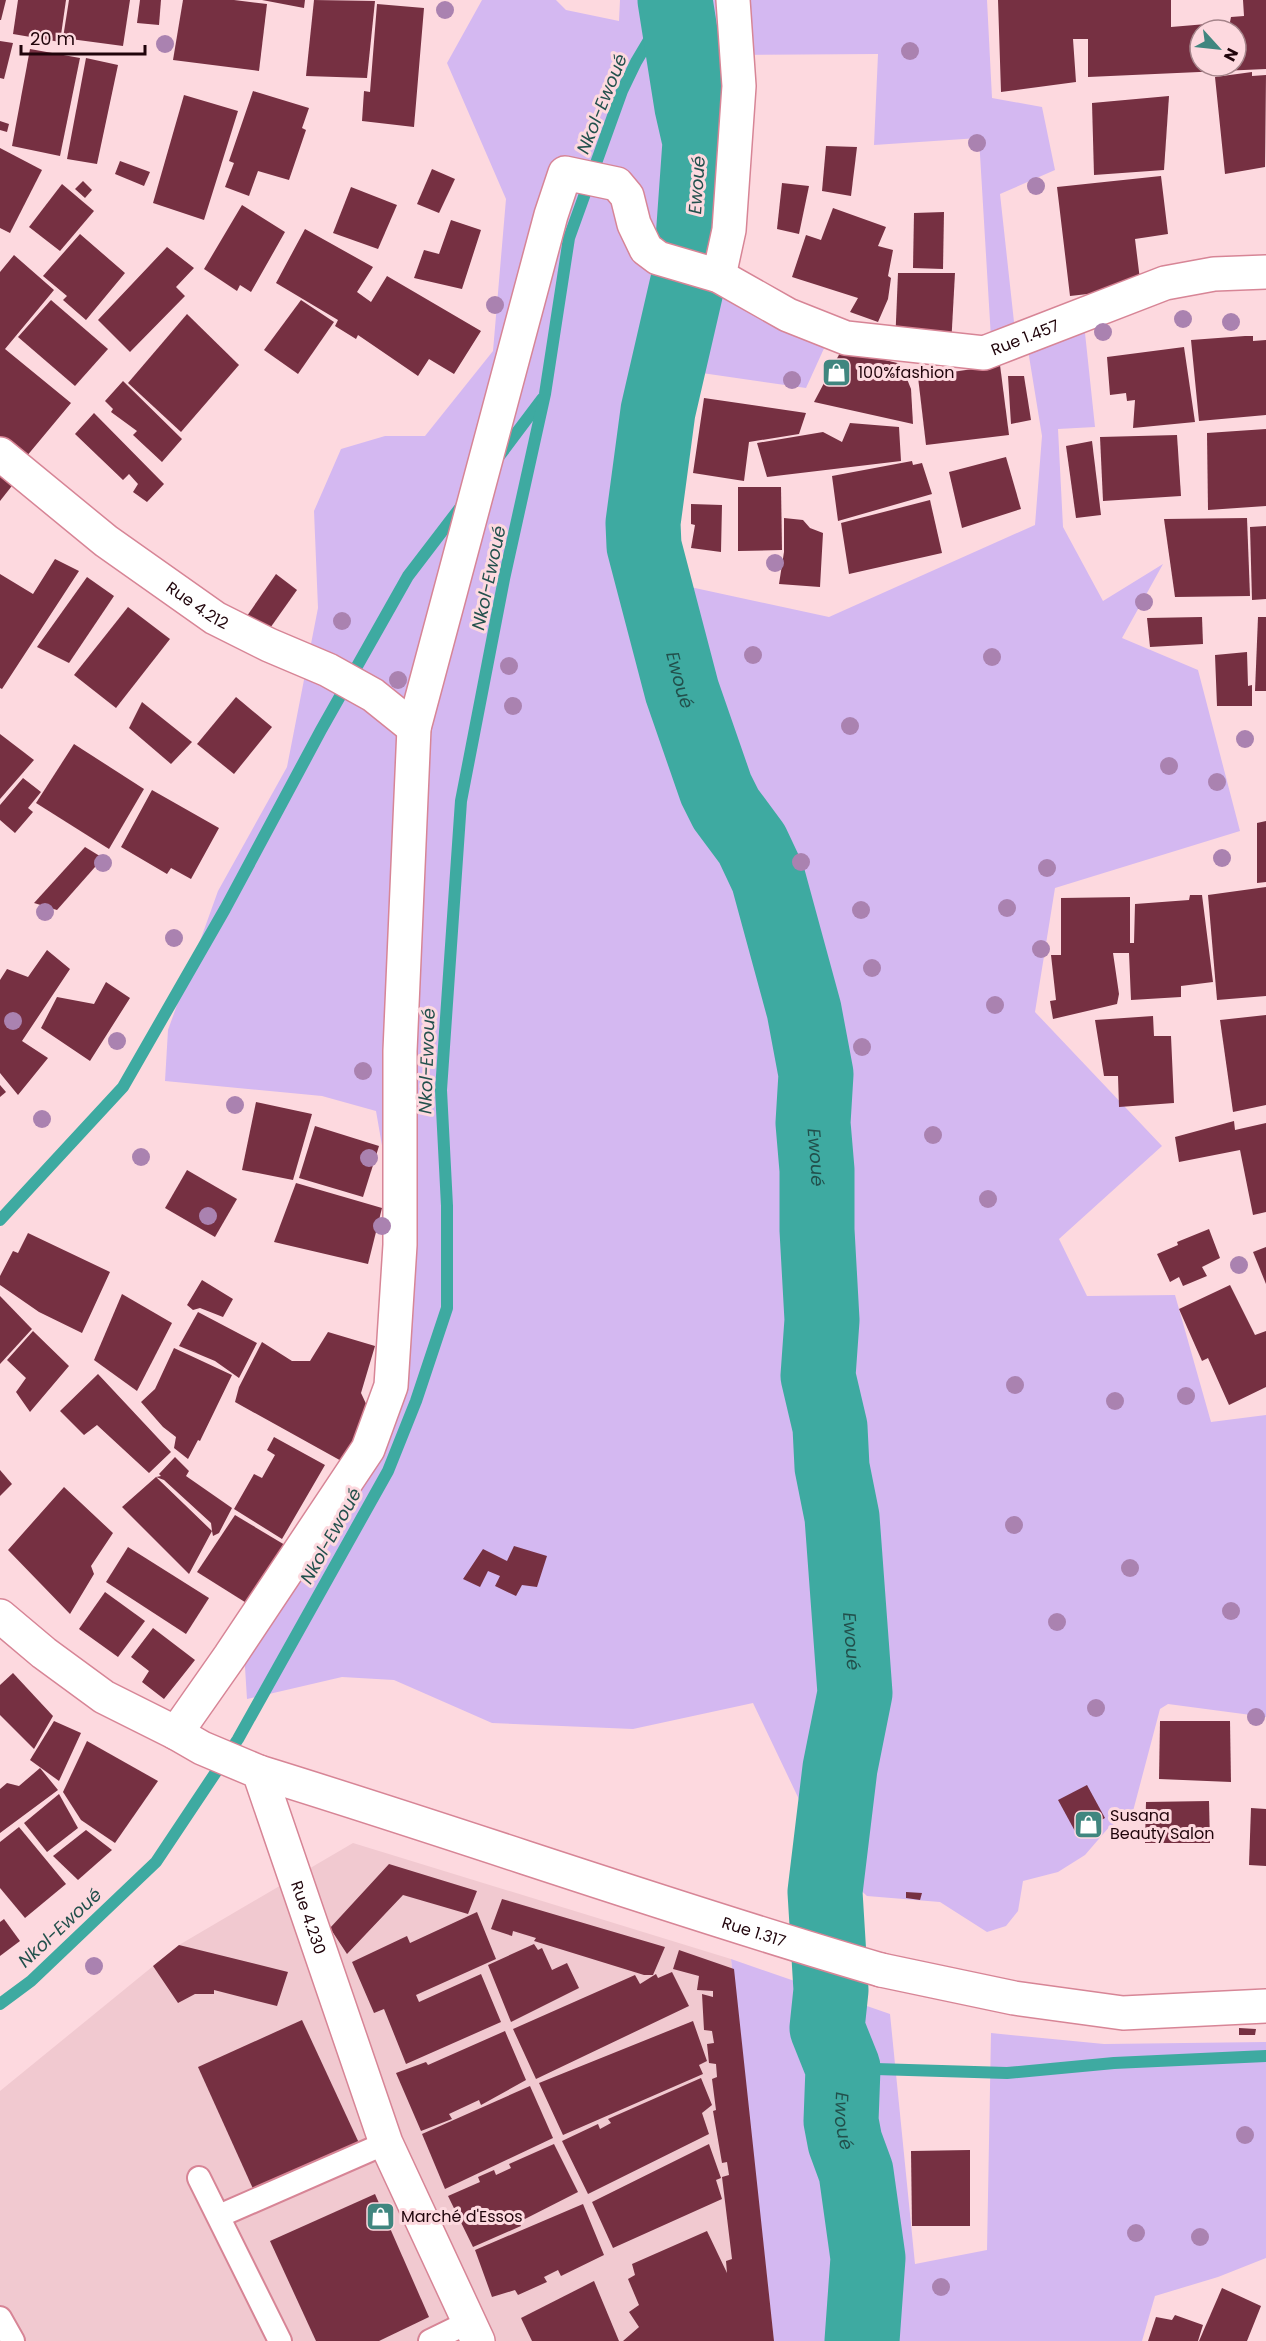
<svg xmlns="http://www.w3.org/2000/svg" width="1266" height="2341" viewBox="0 0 1266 2341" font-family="Poppins,sans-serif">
<rect width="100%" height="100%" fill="#fdd9df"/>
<polygon fill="#f1c9d0" points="353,1843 731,1959 774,2341 0,2341 0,2091 179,1945"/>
<g fill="#d4b8f1" fill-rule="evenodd">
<path d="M482,0H556L566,10L619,21L620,0H987L992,98L1042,107L1055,170L1000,194L1014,322L1085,333L1095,427L1058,429L1063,527L1103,601L1163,564L1122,638L1198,670L1240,831L1055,888L1035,1012L1162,1146L1059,1239L1087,1296L1175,1295L1211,1422L1266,1415V1717L1168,1704L1160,1709L1132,1815L1110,1826L1085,1855L1058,1872L1023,1881L1018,1911L1006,1926L987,1932L940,1902L867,1896L828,1860L753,1703L633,1729L492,1723L394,1680L342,1677L247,1699L244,1651L381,1433L388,1180L376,1111L322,1096L165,1081L168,1030L218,891L287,767L318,608L314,511L341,449L385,436H425L493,351L506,199L447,63ZM878,54L874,145L979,138L992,355L1028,350L1042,436L1035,525L829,617L681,585L672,555L671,526L695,372L806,388L826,344L704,287L730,55Z"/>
<polygon points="731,1959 890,2014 915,2264 987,2250 991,2033 1104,2044 1266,2042 1266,2258 1218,2277 1155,2296 1142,2341 774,2341"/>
</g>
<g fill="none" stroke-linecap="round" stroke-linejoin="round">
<g stroke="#3eaaa1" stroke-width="12">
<polyline points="497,459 542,399"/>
<polyline points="0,1220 123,1087 225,909 321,730 408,576 463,504"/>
<polyline points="0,2004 31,1981 156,1862 238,1739 388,1471 416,1401 447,1308 447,1206 441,1090 461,801 504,579 545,394 569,238 622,91 636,62 652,35 677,17"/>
<polyline points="843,2068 1007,2073 1114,2063 1266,2056"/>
</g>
<path stroke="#3eaaa1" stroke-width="75" id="s1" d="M675,0L692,107L700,142L691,268L658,411L643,523L644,546L682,691L716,789L726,809L752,844L768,878L804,1010L816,1074L813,1123L817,1170V1230L822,1320L818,1376L830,1427L832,1467L842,1517L855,1693L840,1768L825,1892L831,1990L827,2028L843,2068L841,2121L845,2142L856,2172L868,2258L862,2341"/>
</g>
<g fill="#763042" fill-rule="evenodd">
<polygon points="0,0 6,0 1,20 0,20"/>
<polygon points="18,0 66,0 60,42 13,34"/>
<polygon points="69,0 130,0 123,46 63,38"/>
<polygon points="140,0 161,0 159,25 137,23"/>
<polygon points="183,0 234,0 267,4 259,71 173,60"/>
<polygon points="262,0 305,0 304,8"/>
<polygon points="314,0 375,1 367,78 306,76"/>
<path d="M998,0H1171V27L1230,22L1231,17L1244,16L1243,0H1266V69L1088,77V39H1073L1076,82L1001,92ZM1200,30H1236V66H1200Z"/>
<polygon points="377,4 424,8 414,127 362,121 364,91 370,92"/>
<polygon points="0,41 13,43 4,79 0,78"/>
<polygon points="30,49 80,58 60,156 12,146"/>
<polygon points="86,58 118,65 97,164 67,159"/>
<polygon points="1252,72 1252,76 1266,75 1265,167 1225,174 1215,77"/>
<polygon points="253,91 309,108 302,128 306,130 289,180 258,171 249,196 225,187 234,163 229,161"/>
<polygon points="184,95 238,111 204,220 153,203"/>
<polygon points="1169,96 1164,170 1094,175 1092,103"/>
<polygon points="0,121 9,124 7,132 0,130"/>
<polygon points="826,146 857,147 851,196 822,191"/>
<polygon points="0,148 42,170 10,233 0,228"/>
<polygon points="120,161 150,172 144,186 115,174"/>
<polygon points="432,169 455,179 439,213 417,204"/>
<polygon points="1161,176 1168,234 1135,239 1141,288 1070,296 1057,187"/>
<polygon points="83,181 92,190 85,198 75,189"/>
<polygon points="782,183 809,186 799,234 777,229"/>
<polygon points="62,184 94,211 60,251 29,227"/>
<polygon points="351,187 397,205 378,249 333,233"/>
<polygon points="242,205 285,232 251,292 240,285 237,291 204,269"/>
<polygon points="833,208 886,227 878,246 893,250 888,276 891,278 888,299 878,322 850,312 858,298 792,277 806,235 821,240"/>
<polygon points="944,212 943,269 913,268 914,213"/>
<polygon points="451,220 481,230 462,289 414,278 424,250 439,254"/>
<polygon points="305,229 373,267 357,292 371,302 387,276 481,331 454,374 429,359 418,376 358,335 356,339 335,326 338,320 276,283"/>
<polygon points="80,234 125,273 86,320 63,300 67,296 43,276"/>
<polygon points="167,247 194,268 176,287 185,296 130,352 98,320"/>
<polygon points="14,255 54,290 5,349 71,403 26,457 0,436 0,272"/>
<polygon points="898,273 955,273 951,346 895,345"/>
<polygon points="51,300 108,349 75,386 18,337"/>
<polygon points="301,300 334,322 298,374 264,350"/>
<polygon points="187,314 239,365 181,432 128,383"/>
<polygon points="1245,336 1253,336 1253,341 1266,340 1266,415 1199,421 1191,340"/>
<polygon points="1184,347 1195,422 1133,428 1135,400 1127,401 1126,393 1110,395 1107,357"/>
<polygon points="842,349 901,364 911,389 913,424 814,402"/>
<polygon points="1000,365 1009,435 926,445 918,377"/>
<polygon points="1008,376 1024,376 1031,420 1011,424"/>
<polygon points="123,381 182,439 162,462 133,435 137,431 111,412 113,409 105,401"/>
<polygon points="704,398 806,413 799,434 749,442 744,481 693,473"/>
<polygon points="94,413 164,484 147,502 133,492 138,484 129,474 123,480 75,434"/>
<polygon points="850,423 899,427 901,461 767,477 757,443 823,432 842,442"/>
<polygon points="1266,429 1266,506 1208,510 1207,433"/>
<polygon points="1177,435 1181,496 1103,501 1100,437"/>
<polygon points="1092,441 1101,515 1076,518 1066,446"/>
<polygon points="1006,457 1021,509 962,528 949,472"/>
<polygon points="912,461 913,465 922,463 932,494 838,521 832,476"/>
<polygon points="0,471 15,482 0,501"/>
<polygon points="738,487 781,487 782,550 738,551"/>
<polygon points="930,500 942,553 849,574 841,523"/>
<polygon points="691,504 722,505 721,552 691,548 695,525 691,524"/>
<polygon points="784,518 803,520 810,528 823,533 820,587 779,584 784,552"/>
<polygon points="1247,518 1250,596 1175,597 1164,519"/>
<polygon points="1266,526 1266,599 1252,600 1250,527"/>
<polygon points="55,559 79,571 2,689 0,688 0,574 33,594"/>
<polygon points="276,574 297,590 268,631 247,616"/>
<polygon points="87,577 114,596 69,663 37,647"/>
<polygon points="128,607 170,639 116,708 74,675"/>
<polygon points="1202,617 1203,644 1150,647 1147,618"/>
<polygon points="1258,617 1266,617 1266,691 1255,691"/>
<polygon points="1247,652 1248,686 1252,685 1252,706 1217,706 1215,655"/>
<polygon points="236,697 272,727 234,774 197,744"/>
<polygon points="142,702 192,742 171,764 129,728"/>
<polygon points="0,734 34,760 0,799"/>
<polygon points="74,744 144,789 109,849 36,803"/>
<polygon points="23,778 41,792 28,808 33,812 15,833 0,820 0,805"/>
<polygon points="152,790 219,828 191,879 171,868 167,874 121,847"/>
<polygon points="1266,821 1266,882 1257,883 1257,823"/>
<polygon points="85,847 103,858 57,910 34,903"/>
<polygon points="1266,887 1266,996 1217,1000 1208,895"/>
<polygon points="1190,895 1202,895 1213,982 1181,986 1181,997 1131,1000 1129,953 1113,953 1119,994 1117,1004 1053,1019 1050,1001 1056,1000 1051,955 1061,955 1061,898 1130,897 1130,943 1134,943 1135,904 1189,900"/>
<polygon points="47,950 70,969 22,1041 48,1058 18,1095 0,1073 0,980 7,969 28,977"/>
<polygon points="106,982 130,998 90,1061 41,1028 57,997 94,1004"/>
<polygon points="1266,1015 1266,1105 1233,1112 1220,1020"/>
<polygon points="1153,1016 1154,1036 1171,1036 1174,1103 1119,1107 1118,1076 1104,1076 1095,1020"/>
<polygon points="0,1085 6,1092 0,1097"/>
<polygon points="256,1102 312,1114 293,1180 242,1170"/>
<polygon points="1234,1121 1235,1130 1266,1123 1266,1212 1253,1215 1240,1150 1179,1162 1175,1137"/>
<polygon points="315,1126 379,1146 363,1197 299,1178"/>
<polygon points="187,1170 237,1199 215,1237 165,1208"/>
<polygon points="296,1183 382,1208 368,1264 274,1242"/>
<polygon points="1209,1229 1220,1258 1202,1267 1207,1276 1183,1286 1179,1277 1170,1282 1157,1254 1178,1245 1177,1242"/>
<polygon points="28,1233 110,1272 82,1333 39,1312 0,1285 0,1276 13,1251 18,1253"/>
<polygon points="1266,1247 1266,1284 1253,1252"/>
<polygon points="202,1280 233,1299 223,1317 200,1308 193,1310 187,1305"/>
<polygon points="1230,1285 1255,1335 1266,1331 1266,1387 1229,1405 1208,1358 1202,1361 1179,1309"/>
<polygon points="122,1294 172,1323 137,1391 94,1360"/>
<polygon points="0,1296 32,1329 0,1364"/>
<polygon points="198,1312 257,1343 239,1378 215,1361 179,1346"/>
<polygon points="33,1331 69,1366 30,1412 16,1392 26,1378 7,1360"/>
<polygon points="328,1332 375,1346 361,1393 376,1425 354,1468 235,1402 239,1387 262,1342 292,1361 310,1361"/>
<polygon points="174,1348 232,1375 200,1441 198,1440 188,1459 174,1448 176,1437 163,1427 141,1402 155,1389"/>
<polygon points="98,1374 171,1452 149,1473 97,1425 84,1435 60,1411"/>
<polygon points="274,1437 325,1465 282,1539 234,1509 254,1474 262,1478 275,1455 267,1450"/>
<path d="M175,1457L189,1471L186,1476L232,1508L219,1533L213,1536L212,1531L189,1574L122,1507L156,1477L161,1476L159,1474ZM156,1477L164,1480L211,1523L212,1531Z"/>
<polygon points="0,1470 12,1484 0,1496"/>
<polygon points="64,1487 113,1533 91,1566 94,1574 70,1614 8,1550"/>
<polygon points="235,1515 295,1551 248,1604 197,1572"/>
<polygon points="514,1546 547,1556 537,1587 522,1585 516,1596 495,1586 500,1576 488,1571 480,1587 463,1579 483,1549 507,1561"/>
<polygon points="128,1547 209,1598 186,1634 106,1582"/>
<polygon points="105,1592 145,1621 118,1657 79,1629"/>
<polygon points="153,1628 195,1660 164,1699 142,1682 149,1671 131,1657"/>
<polygon points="13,1673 53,1716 34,1749 0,1715 0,1685"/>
<polygon points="54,1721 81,1733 59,1781 30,1760"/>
<polygon points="1160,1721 1230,1721 1231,1782 1159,1779"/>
<polygon points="87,1741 158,1781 115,1843 81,1820 63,1792"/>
<polygon points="40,1768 58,1790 0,1833 0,1789 7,1783 19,1786"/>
<polygon points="1087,1785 1105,1818 1076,1833 1058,1800"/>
<polygon points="59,1794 78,1828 47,1852 24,1823"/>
<polygon points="1209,1801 1210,1843 1145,1843 1146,1802"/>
<polygon points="1251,1808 1266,1809 1266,1866 1249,1865"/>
<polygon points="19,1827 66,1884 25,1918 0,1888 0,1842"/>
<polygon points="86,1830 112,1850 78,1880 53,1856"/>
<polygon points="389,1864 477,1891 468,1914 403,1895 347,1954 330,1928"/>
<polygon points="906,1892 922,1893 920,1900 906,1898"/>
<polygon points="502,1899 665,1947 653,1975 644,1975 534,1941 536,1938 513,1931 512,1936 491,1929"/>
<polygon points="477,1912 496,1959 416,1995 419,2002 481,1974 501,2022 406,2064 384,2009 374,2013 352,1962 407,1936 410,1943"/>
<polygon points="4,1919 20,1941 0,1956 0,1922"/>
<polygon points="534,1944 538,1950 542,1948 552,1970 567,1963 579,1988 511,2022 488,1965"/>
<polygon points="179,1945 288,1972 277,2006 214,1990 214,1994 195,1994 178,2003 153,1966"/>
<polygon points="679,1950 734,1969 774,2341 623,2341 639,2327 629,2312 639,2305 628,2279 635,2275 632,2264 707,2231 727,2273 726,2261 732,2259 722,2177 729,2175 727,2162 722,2163 713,2111 716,2110 712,2079 717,2077 716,2064 709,2063 707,2044 714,2043 712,2031 704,2030 702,1994 713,1997 713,1991 697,1990 699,1976 673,1969"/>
<polygon points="672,1972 689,2006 536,2079 513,2029 635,1975 640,1984 656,1974 658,1978"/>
<polygon points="302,2020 359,2143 254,2191 198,2067"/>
<polygon points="693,2021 707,2061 699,2065 703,2074 563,2135 539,2083"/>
<polygon points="1239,2028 1256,2029 1255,2035 1239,2035"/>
<polygon points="505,2031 526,2080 481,2105 479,2100 449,2114 452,2119 421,2131 396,2073 426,2062 428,2065"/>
<polygon points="701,2078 712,2105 702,2113 709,2134 588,2194 562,2141 598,2124 600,2129 611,2123 608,2119"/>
<polygon points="530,2086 553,2138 445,2189 422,2134"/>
<polygon points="554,2144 578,2192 519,2222 521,2226 473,2247 448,2196 480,2182 478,2177 494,2170 496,2175 511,2168 509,2164"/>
<polygon points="709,2144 721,2178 716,2180 722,2199 613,2248 592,2202"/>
<polygon points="970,2150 970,2226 912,2226 911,2151"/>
<polygon points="375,2194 429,2317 379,2341 316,2341 270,2241"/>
<polygon points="583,2204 604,2255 561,2276 558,2270 544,2277 547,2282 518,2295 515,2290 492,2297 475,2250"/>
<polygon points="594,2281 619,2341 532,2341 521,2318"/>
<polygon points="1222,2288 1261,2306 1247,2341 1199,2341"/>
<polygon points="1175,2315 1203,2325 1198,2341 1148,2341 1156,2317 1172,2320"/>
</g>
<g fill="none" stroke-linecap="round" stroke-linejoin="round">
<defs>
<g id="service">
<polyline points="199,2178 280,2341"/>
<polyline points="219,2216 386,2143"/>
<polyline points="0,2318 13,2341"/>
<polyline points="430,2341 469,2322"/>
</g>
<g id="minor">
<polyline points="719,276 729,230 739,86 733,0"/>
<path id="s2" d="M0,454L106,541L215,618L269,645L328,670L373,695L414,728"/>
<path id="s3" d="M0,1616L44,1653L104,1697L176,1733L202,1748L259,1772L386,2143L478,2341"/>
<path id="s4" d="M176,1733L230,1656L368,1449L391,1386L400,1245V1051L414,728L551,215L565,173L617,184L627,196L634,224L646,249L658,258L719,276L788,315L846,338L984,353L1165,283L1214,274L1266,272"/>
<polyline points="881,1970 1014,1998 1123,2013 1266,2006"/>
</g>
<g id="tertiary">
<path id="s5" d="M259,1772C467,1836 672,1909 881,1970"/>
</g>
</defs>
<use href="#service" stroke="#d78596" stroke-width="26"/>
<use href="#minor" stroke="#d78596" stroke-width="36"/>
<use href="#tertiary" stroke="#d78596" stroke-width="36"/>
<use href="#service" stroke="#fff" stroke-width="22"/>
<use href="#minor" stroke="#fff" stroke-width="33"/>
<use href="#tertiary" stroke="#fff" stroke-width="33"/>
</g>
<g fill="#aa82b0">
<circle cx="445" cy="10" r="9"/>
<circle cx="165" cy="44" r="9"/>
<circle cx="910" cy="51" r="9"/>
<circle cx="977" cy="143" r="9"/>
<circle cx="1036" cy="186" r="9"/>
<circle cx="495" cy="305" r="9"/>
<circle cx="1183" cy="319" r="9"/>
<circle cx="1231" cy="322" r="9"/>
<circle cx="1103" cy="332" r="9"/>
<circle cx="792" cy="380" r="9"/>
<circle cx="775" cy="563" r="9"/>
<circle cx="1144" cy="602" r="9"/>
<circle cx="342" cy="621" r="9"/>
<circle cx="753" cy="655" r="9"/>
<circle cx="992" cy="657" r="9"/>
<circle cx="509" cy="666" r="9"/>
<circle cx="398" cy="680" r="9"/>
<circle cx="513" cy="706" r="9"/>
<circle cx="850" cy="726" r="9"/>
<circle cx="1245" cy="739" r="9"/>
<circle cx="1169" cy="766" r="9"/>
<circle cx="1217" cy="782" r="9"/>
<circle cx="1222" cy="858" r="9"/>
<circle cx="801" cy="862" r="9"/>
<circle cx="103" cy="863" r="9"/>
<circle cx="1047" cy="868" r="9"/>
<circle cx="1007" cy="908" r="9"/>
<circle cx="861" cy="910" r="9"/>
<circle cx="45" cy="912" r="9"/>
<circle cx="174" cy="938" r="9"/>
<circle cx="1041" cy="949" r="9"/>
<circle cx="872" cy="968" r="9"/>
<circle cx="995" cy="1005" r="9"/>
<circle cx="13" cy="1021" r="9"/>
<circle cx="117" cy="1041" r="9"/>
<circle cx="862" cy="1047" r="9"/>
<circle cx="363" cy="1071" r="9"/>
<circle cx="235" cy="1105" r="9"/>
<circle cx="42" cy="1119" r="9"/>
<circle cx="933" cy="1135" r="9"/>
<circle cx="141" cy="1157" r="9"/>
<circle cx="369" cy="1158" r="9"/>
<circle cx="988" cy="1199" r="9"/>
<circle cx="208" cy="1216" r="9"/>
<circle cx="382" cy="1226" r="9"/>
<circle cx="1239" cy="1265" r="9"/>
<circle cx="1015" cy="1385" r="9"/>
<circle cx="1186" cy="1396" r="9"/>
<circle cx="1115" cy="1401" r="9"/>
<circle cx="1014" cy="1525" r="9"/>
<circle cx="1130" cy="1568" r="9"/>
<circle cx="1231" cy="1611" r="9"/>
<circle cx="1057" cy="1622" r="9"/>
<circle cx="1096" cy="1708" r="9"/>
<circle cx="1256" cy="1717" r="9"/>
<circle cx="94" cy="1966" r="9"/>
<circle cx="1245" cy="2135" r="9"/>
<circle cx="1136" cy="2233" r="9"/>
<circle cx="1200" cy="2237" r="9"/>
<circle cx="941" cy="2287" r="9"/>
</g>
<defs>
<symbol id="shop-square" viewBox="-11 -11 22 22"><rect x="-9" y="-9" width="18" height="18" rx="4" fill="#40867f" stroke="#fdd9df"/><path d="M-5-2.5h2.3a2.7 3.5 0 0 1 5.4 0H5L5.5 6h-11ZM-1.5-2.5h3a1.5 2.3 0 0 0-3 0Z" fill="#fff"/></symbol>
</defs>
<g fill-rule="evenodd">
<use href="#shop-square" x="820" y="356" width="33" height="33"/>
<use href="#shop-square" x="1072" y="1808" width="33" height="33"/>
<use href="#shop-square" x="364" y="2200" width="33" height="33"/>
</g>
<g text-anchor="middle" stroke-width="6" stroke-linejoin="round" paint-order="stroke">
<g font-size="16" fill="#20040b" stroke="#fdd9df">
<text dy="6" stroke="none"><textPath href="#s4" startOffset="2172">Rue 1.457</textPath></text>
<text dy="6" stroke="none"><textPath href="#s2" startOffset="249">Rue 4.212</textPath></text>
<text dy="6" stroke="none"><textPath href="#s3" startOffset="458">Rue 4.230</textPath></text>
<text dy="6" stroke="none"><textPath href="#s5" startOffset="520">Rue 1.317</textPath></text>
</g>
<g font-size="16" fill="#20040b" stroke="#fdd9df" text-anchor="start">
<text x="858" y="378">100%fashion</text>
<text x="1110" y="1821">Susana<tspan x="1110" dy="18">Beauty Salon</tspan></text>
<text x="401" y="2222">Marché d'Essos</text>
</g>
<g font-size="18" font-style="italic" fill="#22504c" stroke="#fdd9df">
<text transform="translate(602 104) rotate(-68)" y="6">Nkol-Ewoué</text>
<text transform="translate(697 185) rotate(-86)" y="6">Ewoué</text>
<text transform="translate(489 578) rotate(-78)" y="6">Nkol-Ewoué</text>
<text dy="6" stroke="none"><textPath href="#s1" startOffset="692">Ewoué</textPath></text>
<text transform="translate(427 1061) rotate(-88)" y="6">Nkol-Ewoué</text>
<text dy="6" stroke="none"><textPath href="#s1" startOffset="1196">Ewoué</textPath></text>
<text transform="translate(331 1536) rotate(-61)" y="6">Nkol-Ewoué</text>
<text dy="6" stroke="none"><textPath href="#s1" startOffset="1683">Ewoué</textPath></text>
<text transform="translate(60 1928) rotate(-43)" y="6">Nkol-Ewoué</text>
<text dy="6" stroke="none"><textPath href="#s1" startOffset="2169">Ewoué</textPath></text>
</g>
</g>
<g transform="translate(1218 48) rotate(117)"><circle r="28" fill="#fdd9df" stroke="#a5848a" stroke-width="1.5"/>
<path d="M0-4.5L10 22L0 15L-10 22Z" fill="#40867f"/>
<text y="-9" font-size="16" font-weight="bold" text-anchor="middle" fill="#20040b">N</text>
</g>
<path d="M21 45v9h124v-9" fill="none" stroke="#20040b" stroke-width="3"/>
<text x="30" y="45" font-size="18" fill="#20040b" stroke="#fdd9df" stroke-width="4.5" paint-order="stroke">20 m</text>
</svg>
